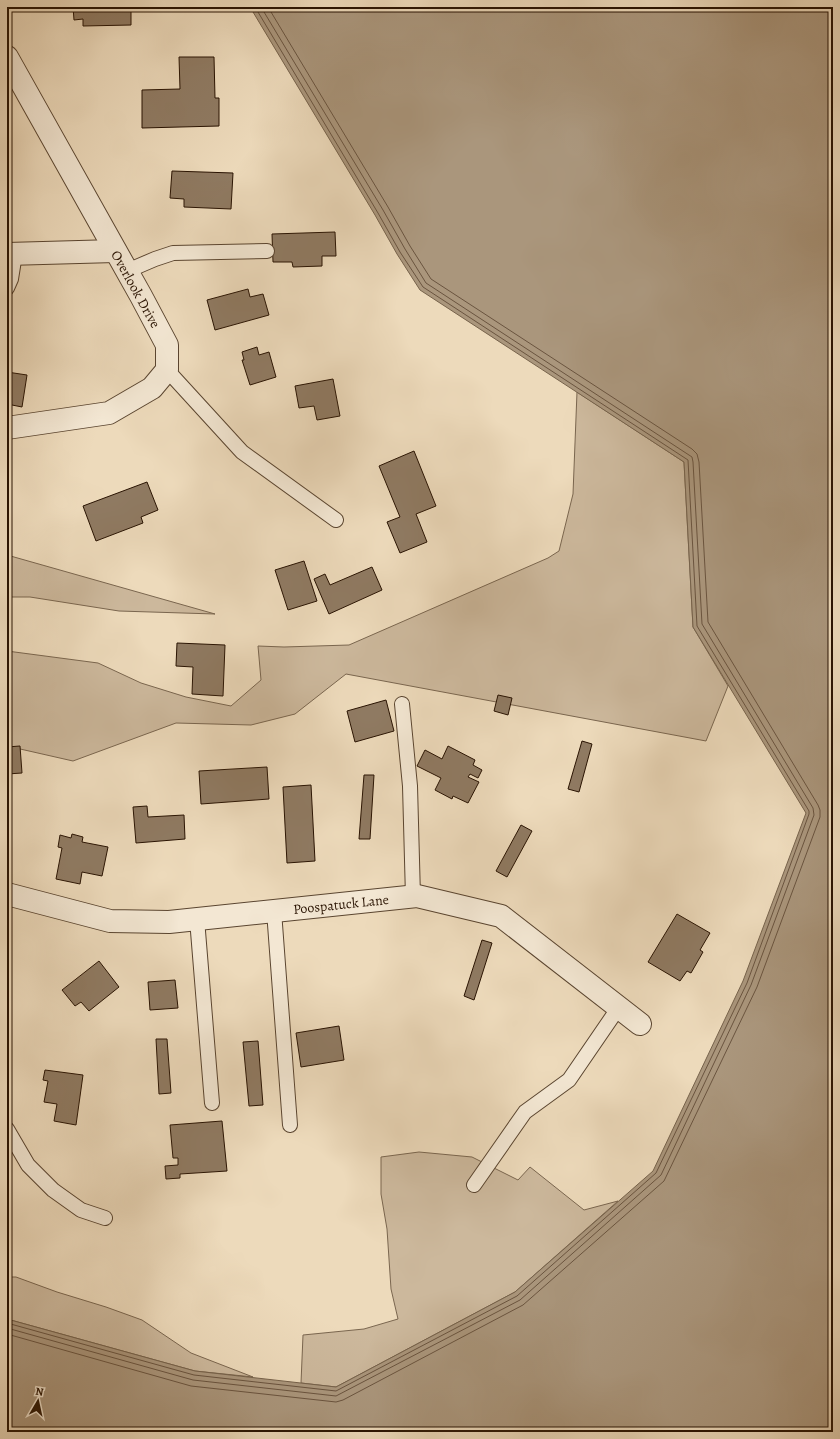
<svg xmlns="http://www.w3.org/2000/svg" width="840" height="1439" viewBox="0 0 840 1439" font-family="Alegreya,serif">
<rect width="100%" height="100%" fill="#eddabb"/>
<filter id="stains"><feTurbulence type="fractalNoise" baseFrequency=".005" numOctaves="4"/><feColorMatrix values="0 0 0 0 .2 0 0 0 0 .09 0 0 0 0 .02 0 0 0 .5 -.17"/></filter>
<radialGradient id="worn" r=".72"><stop offset=".6" stop-color="#630" stop-opacity="0"/><stop offset="1" stop-color="#630" stop-opacity=".3"/></radialGradient>
<g fill="#ccb89c" stroke="#7a664f">
<polygon points="577,392 684,462 693,627 728,686 706,741 346,674 295,714 251,725 176,723 73,761 7,746 7,651 98,663 141,683 186,697 231,706 261,680 258,646 284,647 349,645 548,558 559,551 573,494"/>
<polygon points="7,555 215,614 119,611 30,597 7,597"/>
<polygon points="419,1152 472,1157 518,1180 530,1167 584,1210 618,1201 515,1292 336,1387 301,1383 303,1335 364,1329 398,1319 391,1289 387,1229 381,1194 381,1157"/>
<polygon points="7,1277 16,1277 57,1292 106,1307 142,1320 191,1353 253,1377 195,1371 7,1319"/>
</g>
<polygon fill="#aa967c" stroke="#76624b" points="250,7 833,7 833,1432 7,1432 7,1319 195,1371 336,1387 515,1292 653,1171 743,981 806,813 693,627 684,462 420,290 397,254 375,215"/>
<g fill="none" stroke-linecap="round" stroke-linejoin="round">
<g stroke="#6a543f" stroke-width="1">
<polyline points="7,1323 194,1375 336,1391 517,1296 656,1173 747,983 809,814 809,811 697,626 688,460 423,287 400,252 378,213 255,7"/>
<polyline points="7,1328 193,1380 336,1396 520,1300 661,1175 751,985 814,815 813,808 702,624 693,462 692,457 426,283 405,249 383,210 261,7"/>
<polyline points="7,1334 191,1386 336,1402 343,1400 523,1305 664,1181 757,987 820,817 820,810 818,805 708,622 699,462 697,454 692,449 431,279 410,246 388,207 268,7"/>
</g>
</g>
<g fill="#8f7a62" stroke="#291302">
<polygon points="73,7 136,7 131,7 131,25 83,26 83,19 74,20"/>
<polygon points="179,57 214,57 215,98 219,98 219,126 142,128 142,90 180,89"/>
<polygon points="172,171 233,173 231,209 184,207 184,199 170,198"/>
<polygon points="335,232 336,256 322,256 322,266 293,267 292,262 273,262 272,234"/>
<polygon points="248,289 250,297 263,294 269,315 215,330 207,300"/>
<polygon points="257,347 259,355 269,352 276,377 250,385 242,360 244,360 242,352"/>
<polygon points="7,372 27,375 22,407 7,404"/>
<polygon points="333,379 340,416 317,420 314,406 299,408 295,386"/>
<polygon points="414,451 436,506 416,514 427,542 400,553 387,522 400,517 379,466"/>
<polygon points="147,482 158,510 141,517 143,523 96,541 83,506"/>
<polygon points="304,561 317,601 288,610 275,570"/>
<polygon points="372,567 382,590 329,614 314,579 325,574 330,585"/>
<polygon points="177,643 225,645 223,696 192,694 193,667 176,666"/>
<polygon points="498,695 512,698 508,715 494,711"/>
<polygon points="386,700 394,731 355,742 347,711"/>
<polygon points="582,741 592,744 579,792 568,789"/>
<polygon points="20,746 22,773 7,774 7,747"/>
<polygon points="448,746 475,760 473,765 482,770 478,778 470,774 468,777 479,782 468,803 453,796 452,799 435,790 441,778 417,766 425,750 442,759"/>
<polygon points="267,767 269,799 201,804 199,771"/>
<polygon points="364,775 374,775 370,839 359,839"/>
<polygon points="311,785 315,861 287,863 283,787"/>
<polygon points="147,806 148,817 184,815 185,839 136,843 133,807"/>
<polygon points="521,825 532,831 507,877 496,871"/>
<polygon points="72,834 83,837 82,842 108,847 102,876 82,872 80,884 56,879 62,848 58,847 60,835 71,838"/>
<polygon points="677,914 710,933 700,950 703,952 691,973 687,971 680,981 648,962"/>
<polygon points="482,940 492,943 474,1000 464,996"/>
<polygon points="99,961 119,987 89,1011 81,1002 75,1006 62,990"/>
<polygon points="175,980 178,1008 150,1010 148,982"/>
<polygon points="339,1026 344,1060 301,1067 296,1033"/>
<polygon points="156,1039 167,1039 171,1093 159,1094"/>
<polygon points="258,1041 263,1105 249,1106 243,1042"/>
<polygon points="45,1070 83,1075 76,1125 54,1121 57,1104 44,1102 48,1081 43,1080"/>
<polygon points="222,1121 227,1171 180,1174 180,1178 166,1179 165,1166 178,1165 178,1158 173,1158 170,1125"/>
</g>
<g fill="none" stroke-linecap="round" stroke-linejoin="round">
<defs>
<g id="service">
<polyline points="127,271 155,259 173,253 267,251"/>
<polyline points="7,288 11,279 15,254"/>
<polyline points="167,370 242,452 336,520"/>
<polyline points="402,704 410,786 413,897"/>
<polyline points="274,911 290,1125"/>
<polyline points="197,919 212,1103"/>
<polyline points="7,1129 28,1165 53,1190 81,1210 105,1218"/>
<polyline points="474,1185 525,1112 569,1080 619,1007"/>
</g>
<g id="minor">
<polyline points="7,57 141,296 167,345 167,370 152,388 109,413 7,428"/>
<polyline points="7,254 115,251"/>
<polyline points="7,894 110,921 169,922 417,896 501,916 640,1024"/>
</g>
</defs>
<use href="#service" stroke="#5a4530" stroke-width="16"/>
<use href="#minor" stroke="#5a4530" stroke-width="24"/>
<use href="#service" stroke="#f3e7d3" stroke-width="14"/>
<use href="#minor" stroke="#f3e7d3" stroke-width="22"/>
</g>
<g text-anchor="middle" stroke-width="3" stroke-linejoin="round" paint-order="stroke">
<g font-size="14" fill="#291302" stroke="#f3e7d3">
<text transform="translate(136 289) rotate(61)" y="5">Overlook Drive</text>
<text transform="translate(341 904) rotate(-6)" y="5">Poospatuck Lane</text>
</g>
</g>
<rect width="840" height="1439" fill="none" stroke="#eddabb" stroke-width="24"/>
<rect x="8" y="8" width="824" height="1423" fill="none" stroke="#291302" stroke-width="2"/>
<rect x="12" y="12" width="816" height="1415" fill="none" stroke="#291302"/>
<g transform="translate(38 1401) rotate(9)" stroke="#f3e7d3" stroke-width="3" paint-order="stroke">
<path d="M0-3L7 15L0 10L-7 15Z" fill="#291302"/>
<text y="-6" font-size="11" font-weight="bold" text-anchor="middle" fill="#291302">N</text>
</g>
<rect width="100%" height="100%" filter="url(#stains)"/>
<rect width="100%" height="100%" fill="url(#worn)"/>
</svg>
